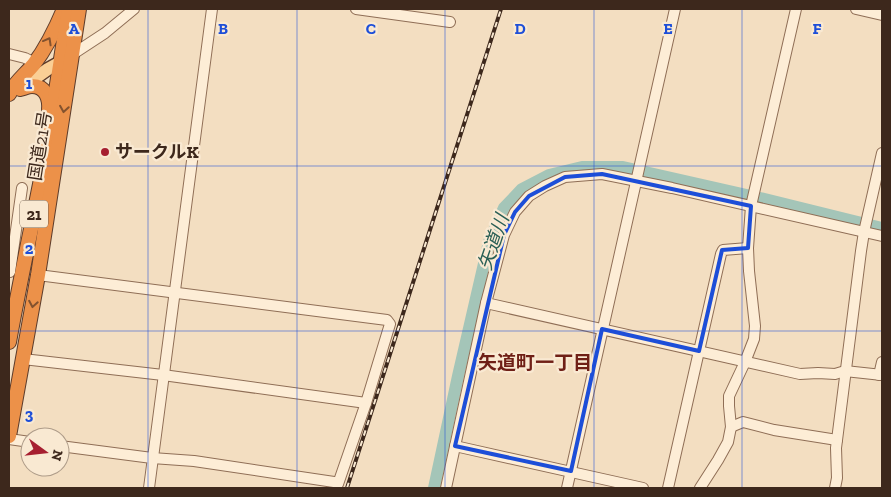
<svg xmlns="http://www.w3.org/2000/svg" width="891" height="497" viewBox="0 0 891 497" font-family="'Zilla Slab','Noto Sans JP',serif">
<rect width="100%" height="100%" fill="#f3dec1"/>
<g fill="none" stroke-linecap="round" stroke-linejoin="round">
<polyline stroke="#a4c5b8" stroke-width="12" points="434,488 458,376 489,242 504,208 522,189 549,175 582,167 623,167 760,198 882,228"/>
<defs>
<g id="minor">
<polyline points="356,9 450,22"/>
<polyline points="856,9 882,15"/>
<polyline points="9,54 25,58 35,63"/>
<polyline points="73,54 105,33 134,9"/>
<polyline points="10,272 22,188"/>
<polyline points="486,303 800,374 818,373 835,374 845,371 882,375"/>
<polyline points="23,359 163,375 366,403 390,324 387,320 38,275"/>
<polyline points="879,375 882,362"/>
<polyline points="731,427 743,422 774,430 837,440"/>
<polyline points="9,439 30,442"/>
<polyline points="60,446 152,458 194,461 334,482 338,484 366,403"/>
<polyline points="455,446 643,488"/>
<polyline points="149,488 212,9"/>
<polyline points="446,488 486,303 504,235 515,212 529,196 545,186 565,177 602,174 672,188 882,236"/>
<polyline points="567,488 675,9"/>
<polyline points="668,488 721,254 723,250 748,248"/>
<polyline points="700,488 718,460 728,442 731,427 729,406 729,396 745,362 754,339 755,326 749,271 748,248 751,206 796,9"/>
<polyline points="835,488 837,478 836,448 861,251 864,232 882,153"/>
</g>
<polyline id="major" points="20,89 48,69 66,59"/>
<g id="highway">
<path d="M20,89C24,88 29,86 32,86C46,86 50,99 49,110"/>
<path d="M9,94C15,82 26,74 34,64C47,47 56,28 64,9"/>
<path d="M9,342C19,286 31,230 42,174C52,119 60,64 69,9"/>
<polyline points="9,436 38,275 79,9"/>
</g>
</defs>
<use href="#minor" stroke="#8f6e56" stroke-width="12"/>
<use href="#major" stroke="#5d3c2b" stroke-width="15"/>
<use href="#highway" stroke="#5d3c2b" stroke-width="16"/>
<use href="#minor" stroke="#fdedd6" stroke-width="10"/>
<use href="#major" stroke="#facf95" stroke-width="12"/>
<use href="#highway" stroke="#ec9149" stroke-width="14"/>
<defs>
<polyline id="rail" points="347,488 501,9"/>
</defs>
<use href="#rail" stroke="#3d281c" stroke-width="4"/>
<use href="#rail" stroke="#f9e9d2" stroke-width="2" stroke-dasharray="5.5" stroke-linecap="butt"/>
</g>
<defs><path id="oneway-chevron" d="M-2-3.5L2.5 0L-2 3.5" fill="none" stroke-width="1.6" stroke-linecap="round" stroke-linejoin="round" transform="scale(1.25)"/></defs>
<g stroke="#83522e">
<use href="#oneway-chevron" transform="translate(48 41) rotate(-61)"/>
<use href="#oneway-chevron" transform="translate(64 109) rotate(99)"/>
<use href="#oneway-chevron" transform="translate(33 304) rotate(100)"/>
</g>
<path fill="none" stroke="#1d4ed8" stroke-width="4" stroke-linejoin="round" d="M602,174L751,206L748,248L722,250L699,351L602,329L571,471L455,446L504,235L515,212L529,196L565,177Z"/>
<path fill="none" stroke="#1d4ed8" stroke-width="1" stroke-opacity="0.55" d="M148,9V488M297,9V488M445,9V488M594,9V488M742,9V488M9,166H882M9,331H882"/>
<circle fill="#a61f30" stroke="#f9e9d2" stroke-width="2" cx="105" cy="152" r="5"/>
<g text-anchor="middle" stroke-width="4.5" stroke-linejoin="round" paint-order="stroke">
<rect fill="#f9e9d2" stroke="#756253" stroke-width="1" x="20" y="200.5" width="28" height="27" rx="4"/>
<g font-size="16" font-weight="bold" fill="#3d281c">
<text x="34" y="220">21</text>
</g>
<g font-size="18" fill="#3d281c" stroke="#f9e9d2">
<text transform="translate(40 146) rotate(-81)" y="6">国道21号</text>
</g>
<g font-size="18" font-weight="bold" fill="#3d281c" stroke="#f9e9d2" text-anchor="start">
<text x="115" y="158">サークルK</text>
</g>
<g font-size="19" font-style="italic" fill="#2a5f55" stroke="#f9e9d2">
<text transform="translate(493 242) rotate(-71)" y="7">矢道川</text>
</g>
<g font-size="19" font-weight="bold" fill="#6f1f16" stroke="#f9e9d2">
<text x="535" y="369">矢道町一丁目</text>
</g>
</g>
<g font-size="16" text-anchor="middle" font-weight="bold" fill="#1d4ed8" stroke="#f9e9d2" stroke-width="4.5" stroke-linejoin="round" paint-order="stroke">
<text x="74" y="34">A</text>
<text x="223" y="34">B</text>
<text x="371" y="34">C</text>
<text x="520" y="34">D</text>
<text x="668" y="34">E</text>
<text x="817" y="34">F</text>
<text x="29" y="89">1</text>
<text x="29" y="254">2</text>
<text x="29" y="420">3</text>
</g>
<rect width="891" height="497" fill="none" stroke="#3d281c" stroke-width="20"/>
<g transform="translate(45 452) rotate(105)"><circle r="24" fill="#f9e9d2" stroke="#ae9c89"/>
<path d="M0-4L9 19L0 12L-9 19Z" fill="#a61f30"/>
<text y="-8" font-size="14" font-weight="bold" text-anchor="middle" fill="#3d281c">N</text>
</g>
</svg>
